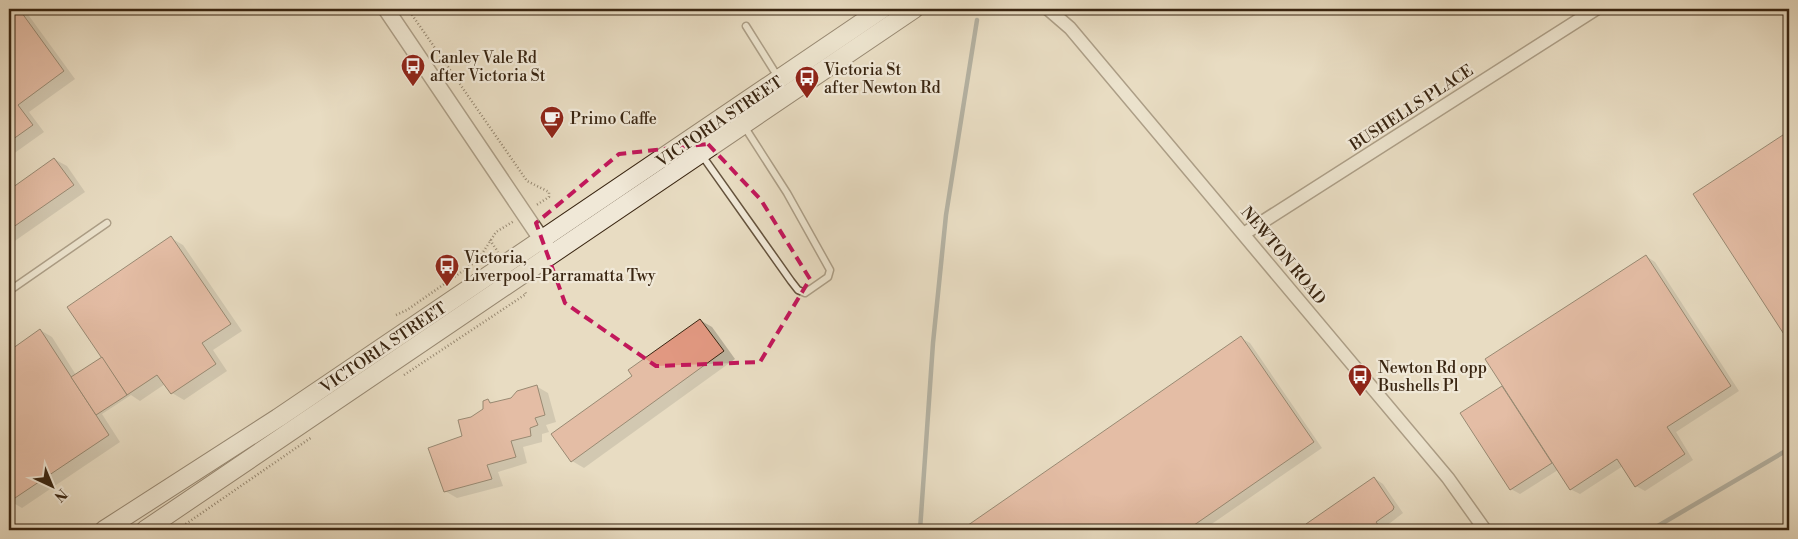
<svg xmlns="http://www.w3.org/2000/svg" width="1798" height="539" viewBox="0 0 1798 539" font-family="'Libre Bodoni',serif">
<rect width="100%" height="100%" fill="#e8dcc2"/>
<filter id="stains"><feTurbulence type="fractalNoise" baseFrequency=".004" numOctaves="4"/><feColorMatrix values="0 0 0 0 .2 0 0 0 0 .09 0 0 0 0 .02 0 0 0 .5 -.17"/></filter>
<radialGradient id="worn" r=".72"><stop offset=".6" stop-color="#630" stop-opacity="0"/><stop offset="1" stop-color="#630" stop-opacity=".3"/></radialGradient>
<g fill="#0003">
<polygon points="9,9 24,9 75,79 29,112 44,132 9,157"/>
<polygon points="1789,133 1789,340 1695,194"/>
<polygon points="54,159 67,166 85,192 9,245 9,192"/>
<polygon points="171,238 183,245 242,331 213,350 227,371 184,400 172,393 165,384 140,401 131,395 102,414 120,442 22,508 10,501 9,352 40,330 52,337 76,375 104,358"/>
<polygon points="1646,256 1655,262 1739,391 1676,432 1693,460 1645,491 1636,486 1623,466 1580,494 1570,489 1558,470 1520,494 1511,489 1462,414 1504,386"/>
<polygon points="700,320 712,327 735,359 584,468 572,461 634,376"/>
<polygon points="1241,338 1250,343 1322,448 1203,530 964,530"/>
<polygon points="536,386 548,393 556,422 546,425 549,432 542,434 542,442 523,447 527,463 498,472 503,486 457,498 445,491 471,418 484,410 488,400 494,404 511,399"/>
<polygon points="1374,478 1383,484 1403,513 1385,527 1387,530 1312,530 1308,524"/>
</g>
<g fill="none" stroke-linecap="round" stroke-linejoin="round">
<g stroke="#757d79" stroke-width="4.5">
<polyline points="920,530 933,343 946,215 977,20"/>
<polyline points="1651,530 1789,449"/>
</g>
</g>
<g fill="#e19881" stroke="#392511">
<polygon points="9,9 19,9 64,71 18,105 33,125 9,142"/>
<polygon points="1789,131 1789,342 1693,194"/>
<polygon points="54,158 74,185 9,230 9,190"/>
<polygon points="171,236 231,324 202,343 216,364 171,394 157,375 127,395 67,307"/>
<polygon points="1646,255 1731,386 1667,427 1685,454 1635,487 1617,459 1570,490 1485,359"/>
<polygon points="700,319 724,351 571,462 551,434 632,376 628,370"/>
<polygon points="40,329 109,435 9,502 9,351"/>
<polygon points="1241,336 1314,442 1187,530 961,530"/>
<polygon points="102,357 127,395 96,415 71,377"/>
<polygon points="537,385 545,415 535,418 538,425 530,428 531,436 511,441 516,457 487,465 492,479 444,492 428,448 462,436 458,420 471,417 483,409 483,401 488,399 490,403 511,398 517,391"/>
<polygon points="1502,386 1552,463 1510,490 1460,413"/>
<polygon points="1374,477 1394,507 1393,510 1376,522 1382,530 1310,530 1306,524"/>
</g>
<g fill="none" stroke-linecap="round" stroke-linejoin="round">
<defs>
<g id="service">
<polyline points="746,26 778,77"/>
<polyline points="701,154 791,281 798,290 805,293 828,277 830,270 787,193 744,126"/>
<polyline points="9,291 107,223"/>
</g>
<g id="minor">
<polyline points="1048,9 1070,28 1448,478 1485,530"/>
<polyline points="1245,233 1596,9"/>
</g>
<polyline id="tertiary" points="386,9 548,249"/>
<g id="secondary">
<polyline points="104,530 278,418 882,9"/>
<polyline points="145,530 914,9"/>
</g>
</defs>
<use href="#service" stroke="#65533d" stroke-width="9"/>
<use href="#minor" stroke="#65533d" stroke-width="15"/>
<use href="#tertiary" stroke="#65533d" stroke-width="18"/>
<use href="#secondary" stroke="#392511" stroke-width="20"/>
<g stroke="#392511" stroke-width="2.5" stroke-dasharray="1 2.5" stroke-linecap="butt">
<polyline points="408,9 527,181 549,192 549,197 535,206"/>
<polyline points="490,240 498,252"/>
<polyline points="396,315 407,310 470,266 482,254 496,232 514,221"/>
<polyline points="404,375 526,294 525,292"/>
<polyline points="177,530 312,437"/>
</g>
<use href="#service" stroke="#f0e8d7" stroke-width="6"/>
<use href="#minor" stroke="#f0e8d7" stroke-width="12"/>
<use href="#tertiary" stroke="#f0e8d7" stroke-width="15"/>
<use href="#secondary" stroke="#f0e8d7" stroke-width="18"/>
</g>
<path d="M0 0H1798V539H0ZM708,144L761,200L810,279L760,362L656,366L565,303L536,223L619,154Z" fill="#e8dcc2" fill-opacity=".55" fill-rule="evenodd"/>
<path fill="none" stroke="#c2185b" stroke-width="4" stroke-dasharray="10 6" stroke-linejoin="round" d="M708,144L761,200L810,279L760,362L656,366L565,303L536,223L619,154Z"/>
<defs>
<symbol id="bus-pin" viewBox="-11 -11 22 30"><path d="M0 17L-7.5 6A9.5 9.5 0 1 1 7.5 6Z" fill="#8f2418" stroke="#f0e8d7"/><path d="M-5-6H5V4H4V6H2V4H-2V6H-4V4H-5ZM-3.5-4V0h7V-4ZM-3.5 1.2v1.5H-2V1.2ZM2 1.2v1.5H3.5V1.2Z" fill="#fff"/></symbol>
<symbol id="cafe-pin" viewBox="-11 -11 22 30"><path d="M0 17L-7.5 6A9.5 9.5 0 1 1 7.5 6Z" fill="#8f2418" stroke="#f0e8d7"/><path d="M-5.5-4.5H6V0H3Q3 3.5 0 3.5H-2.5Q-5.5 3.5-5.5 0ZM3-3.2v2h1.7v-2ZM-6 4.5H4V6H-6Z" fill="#fff"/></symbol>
</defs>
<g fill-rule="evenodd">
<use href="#bus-pin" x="399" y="52" width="28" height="38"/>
<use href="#bus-pin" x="793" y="64" width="28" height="38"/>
<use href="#cafe-pin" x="538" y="104" width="28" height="38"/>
<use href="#bus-pin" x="433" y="252" width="28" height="38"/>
<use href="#bus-pin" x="1346" y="362" width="28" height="38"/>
</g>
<g text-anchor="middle" stroke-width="4.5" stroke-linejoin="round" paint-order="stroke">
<g font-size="16" fill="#392511" stroke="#f0e8d7" text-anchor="start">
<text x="430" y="63">Canley Vale Rd<tspan x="430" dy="18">after Victoria St</tspan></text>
<text x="824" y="75">Victoria St<tspan x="824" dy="18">after Newton Rd</tspan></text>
<text x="570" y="124">Primo Caffe</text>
<text x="464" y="263">Victoria,<tspan x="464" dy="18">Liverpool-Parramatta Twy</tspan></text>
<text x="1378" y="373">Newton Rd opp<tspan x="1378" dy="18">Bushells Pl</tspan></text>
</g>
<g font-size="16" fill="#392511" stroke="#f0e8d7">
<text transform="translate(1411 107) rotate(-33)" y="6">BUSHELLS PLACE</text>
<text transform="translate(719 121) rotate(-34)" y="6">VICTORIA STREET</text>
<text transform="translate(1284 255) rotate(50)" y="6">NEWTON ROAD</text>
<text transform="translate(383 347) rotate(-34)" y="6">VICTORIA STREET</text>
</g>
</g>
<rect width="1798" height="539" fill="none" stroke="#e8dcc2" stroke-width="30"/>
<rect x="10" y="10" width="1778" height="519" fill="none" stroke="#392511" stroke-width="2.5"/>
<rect x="15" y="15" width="1768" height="509" fill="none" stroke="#392511"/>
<g transform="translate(52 486) rotate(136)" stroke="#f0e8d7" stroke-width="4" paint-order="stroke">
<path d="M0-4L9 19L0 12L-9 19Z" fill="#392511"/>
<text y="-8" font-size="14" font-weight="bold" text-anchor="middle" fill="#392511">N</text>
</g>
<rect width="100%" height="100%" filter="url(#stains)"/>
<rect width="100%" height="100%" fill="url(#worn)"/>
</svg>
